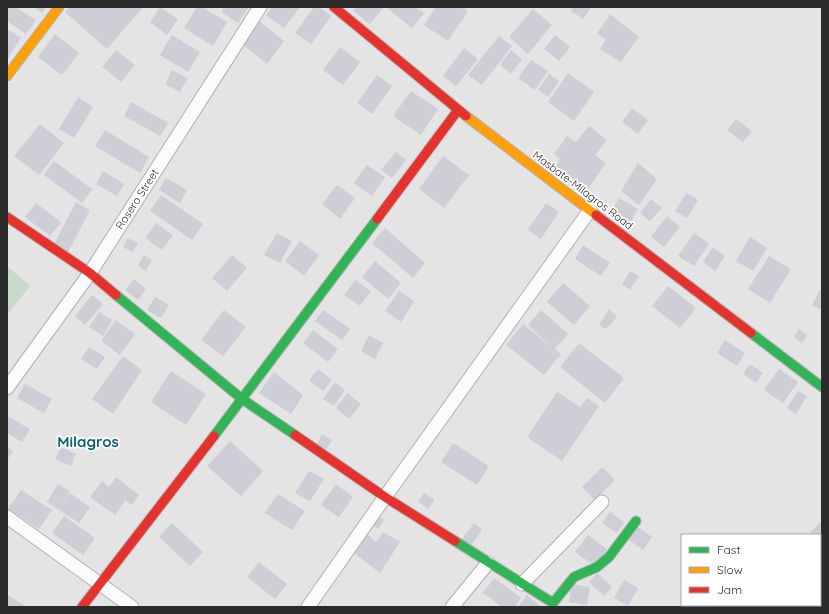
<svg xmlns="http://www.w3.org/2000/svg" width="829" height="614" viewBox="0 0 829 614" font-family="Quicksand,sans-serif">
<rect width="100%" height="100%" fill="#e4e4e5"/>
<polygon fill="#c6d9ca" points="7,266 30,286 7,315"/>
<g fill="#ceced6">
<polygon points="10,7 15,7 36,20 26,34 7,21 7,12"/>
<polygon points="34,7 46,7 42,13"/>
<polygon points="70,7 143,7 107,49 65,12"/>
<polygon points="160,7 178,19 167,35 150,22"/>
<polygon points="197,7 202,7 227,22 213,46 184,28"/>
<polygon points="224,7 249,7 238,23 221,12"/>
<polygon points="272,7 300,7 284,28 266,15"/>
<polygon points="314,7 319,7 331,16 311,44 295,33"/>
<polygon points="356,7 384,7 370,24 353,11"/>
<polygon points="390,7 415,7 424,13 412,28 388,9"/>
<polygon points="436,7 461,7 468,11 448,41 424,25"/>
<polygon points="573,7 591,7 583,19 571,11"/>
<polygon points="533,9 552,25 528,54 509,37"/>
<polygon points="610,14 639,37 621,62 600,49 606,39 597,34"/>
<polygon points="259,21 284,41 267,64 242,44"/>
<polygon points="7,29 21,38 7,59"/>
<polygon points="55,34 79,53 62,75 38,57"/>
<polygon points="172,35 200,52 188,72 160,55"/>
<polygon points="555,35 570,47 559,61 544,49"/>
<polygon points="499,36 512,46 482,85 468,75"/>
<polygon points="340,47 360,62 343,85 323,70"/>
<polygon points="464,48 478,59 456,86 443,76"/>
<polygon points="116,50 135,65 121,82 102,67"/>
<polygon points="511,50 522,59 511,74 500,65"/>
<polygon points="531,60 548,71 535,90 518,78"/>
<polygon points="172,70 188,78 180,92 165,84"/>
<polygon points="568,73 594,92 574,121 548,102"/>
<polygon points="549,74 559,81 548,97 538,90"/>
<polygon points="377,75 392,86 372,114 357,103"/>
<polygon points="411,91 438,109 421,135 393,116"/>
<polygon points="78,97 93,107 74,138 59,129"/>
<polygon points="131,102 168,123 160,136 124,116"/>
<polygon points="632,108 648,120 638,134 622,122"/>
<polygon points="736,119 752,131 743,142 727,130"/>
<polygon points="40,124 64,143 39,175 14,156"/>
<polygon points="589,126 607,140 595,155 606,163 588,189 556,167 560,159 554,154 567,136 576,142"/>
<polygon points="105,130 149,157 140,173 95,146"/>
<polygon points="396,152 406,160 392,178 381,170"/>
<polygon points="443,156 469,175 444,208 419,189"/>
<polygon points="54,161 92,189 82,203 44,175"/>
<polygon points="638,163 657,179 639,205 621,191"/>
<polygon points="367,165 385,177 372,196 354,183"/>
<polygon points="103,171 124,184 117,196 96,184"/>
<polygon points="166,178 187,190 180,203 159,190"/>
<polygon points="337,185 355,198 340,219 322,204"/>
<polygon points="686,193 698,200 687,218 675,211"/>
<polygon points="161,195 203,224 192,240 150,211"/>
<polygon points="619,198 638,209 629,225 610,214"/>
<polygon points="651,199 662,208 650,221 640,213"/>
<polygon points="76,202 90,210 67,254 53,246"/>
<polygon points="36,203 61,222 50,236 25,217"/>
<polygon points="546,203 559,212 541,239 528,230"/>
<polygon points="667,216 680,227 664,247 651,237"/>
<polygon points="156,223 173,235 162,250 145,238"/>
<polygon points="385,228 425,263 413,278 372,243"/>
<polygon points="277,233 292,241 280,263 264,255"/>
<polygon points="694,233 709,244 694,266 678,256"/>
<polygon points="750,237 767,248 753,271 736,261"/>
<polygon points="128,238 138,243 133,252 123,247"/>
<polygon points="300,241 319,255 304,276 285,261"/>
<polygon points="583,245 610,263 601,276 575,259"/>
<polygon points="713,247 725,256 715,271 703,262"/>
<polygon points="144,255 152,260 146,271 138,266"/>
<polygon points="232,255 247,268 227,291 212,278"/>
<polygon points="769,256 791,269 770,303 748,289"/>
<polygon points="375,261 401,283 388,299 362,277"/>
<polygon points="630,271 639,276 630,290 622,284"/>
<polygon points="134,279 146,289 138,300 125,290"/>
<polygon points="355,280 371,291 360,306 344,295"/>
<polygon points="563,283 590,306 574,325 547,302"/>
<polygon points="668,286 696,308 680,328 652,306"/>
<polygon points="820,290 822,291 822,310 812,305"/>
<polygon points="399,291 414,301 401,322 385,311"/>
<polygon points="92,295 103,304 85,325 75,316"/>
<polygon points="155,297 169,305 161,318 147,310"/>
<polygon points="609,309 617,317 606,329 599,325"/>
<polygon points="224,310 246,327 223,356 201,340"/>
<polygon points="323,310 350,329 342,340 315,321"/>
<polygon points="541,310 568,334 555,349 561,354 544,375 506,345 523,324 553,348 528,325"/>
<polygon points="99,312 112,320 103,336 89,327"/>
<polygon points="116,320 135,334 120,355 101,341"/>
<polygon points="799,329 807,335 802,343 794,337"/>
<polygon points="313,330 338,349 328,362 303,343"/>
<polygon points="369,335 383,343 375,359 361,351"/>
<polygon points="725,340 745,353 737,366 717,353"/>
<polygon points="579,343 624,378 605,403 560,367"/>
<polygon points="89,347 105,357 97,369 81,359"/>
<polygon points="123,356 142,370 113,414 92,399"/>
<polygon points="750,364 763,373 756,383 743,374"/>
<polygon points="318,369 332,380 323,391 309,380"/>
<polygon points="779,369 798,382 783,403 764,390"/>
<polygon points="171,371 206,394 186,425 151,402"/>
<polygon points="274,372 303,395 291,414 259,393"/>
<polygon points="335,382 345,390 334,406 323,399"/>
<polygon points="25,384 52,399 44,413 17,398"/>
<polygon points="798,391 807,396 796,414 787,408"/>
<polygon points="557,392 580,407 587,398 599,406 562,461 527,437"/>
<polygon points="347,393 361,404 349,419 336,408"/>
<polygon points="7,416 30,429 22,442 7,433"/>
<polygon points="322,434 332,440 325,451 316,446"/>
<polygon points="230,441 263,471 241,496 207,466"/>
<polygon points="453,443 489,466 477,485 441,462"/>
<polygon points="7,447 13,451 7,460"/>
<polygon points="61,447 76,454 71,466 55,459"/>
<polygon points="602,467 615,480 595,500 582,487"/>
<polygon points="309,471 324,479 310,501 295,493"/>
<polygon points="116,477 139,495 132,505 125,501 115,515 90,497 102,481 109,487"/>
<polygon points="58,484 70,491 59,510 47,502"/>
<polygon points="336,484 353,497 339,517 321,505"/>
<polygon points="21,490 52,510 39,529 8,509"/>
<polygon points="70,493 90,507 79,523 59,510"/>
<polygon points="424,493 435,500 428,509 418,502"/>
<polygon points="278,494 305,511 292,530 265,513"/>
<polygon points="610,512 624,522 617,533 602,523"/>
<polygon points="377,515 384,520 378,529 371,524"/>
<polygon points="64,516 95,538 83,555 52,533"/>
<polygon points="821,522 822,524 822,547 820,549 820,535 807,535"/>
<polygon points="172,523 203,552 190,566 159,537"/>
<polygon points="474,523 482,530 469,548 460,542"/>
<polygon points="635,525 652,537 643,550 626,538"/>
<polygon points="383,532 400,542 380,573 354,553 367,534 376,542"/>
<polygon points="588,535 607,549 595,566 575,552"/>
<polygon points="822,557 822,571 820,569 820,560"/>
<polygon points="259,562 287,584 275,599 247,577"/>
<polygon points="597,573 612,587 604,596 589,582"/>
<polygon points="494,578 521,598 515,607 502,607 483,593"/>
<polygon points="624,580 638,588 628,606 614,598"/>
<polygon points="572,584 590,587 587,605 569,602"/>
<polygon points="8,595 26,607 7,607 7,597"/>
<polygon points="527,595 541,606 540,607 518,607"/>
</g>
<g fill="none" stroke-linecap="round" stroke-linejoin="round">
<defs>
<g id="street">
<polyline points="7,388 90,273 260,7"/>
<polyline points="7,517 132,607"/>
<polyline points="522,584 602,502"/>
<polyline points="308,607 385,497 590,210"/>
<polyline points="452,607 488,563"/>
</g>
<g id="fast">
<polyline points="116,295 242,399 295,435"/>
<polyline points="751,333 822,387"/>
<polyline points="214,436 377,219"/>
<polyline points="455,541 553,603 574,577 597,567 609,557 636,521"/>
</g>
<g id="slow">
<polyline points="7,76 59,7"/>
<polyline points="466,116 596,215"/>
</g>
<g id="jam">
<polyline points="334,7 466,116"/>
<polyline points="596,215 751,333"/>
<polyline points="7,217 90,273 116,295"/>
<polyline points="377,219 458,110"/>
<polyline points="295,435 385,497 455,541"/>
<polyline points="82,607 214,436"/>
</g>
</defs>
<use href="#street" stroke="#b0b0b1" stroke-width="15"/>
<use href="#fast" stroke="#b0b0b1" stroke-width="11"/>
<use href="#slow" stroke="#b0b0b1" stroke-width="11"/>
<use href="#jam" stroke="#b0b0b1" stroke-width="11"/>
<use href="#street" stroke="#fbfbfb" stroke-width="13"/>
<use href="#fast" stroke="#30b455" stroke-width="9"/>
<use href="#slow" stroke="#ff9f0a" stroke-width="9"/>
<use href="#jam" stroke="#e5322d" stroke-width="9"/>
</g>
<g text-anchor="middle" stroke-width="3.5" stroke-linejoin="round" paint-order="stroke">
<g font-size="11" fill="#2b2b2c" stroke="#fff">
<text transform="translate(583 190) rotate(37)" y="4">Masbate-Milagros Road</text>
<text transform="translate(137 199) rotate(-57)" y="4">Rosero Street</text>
</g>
<g font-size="15" font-weight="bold" fill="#0e5f76" stroke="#fff">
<text x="88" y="447">Milagros</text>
</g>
</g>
<rect width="829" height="614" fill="none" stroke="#2b2b2c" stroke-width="16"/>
<rect x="681" y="534" width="140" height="72" fill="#ffffff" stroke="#aaaaab"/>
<rect x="689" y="547" width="20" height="6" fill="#30b455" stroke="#aaaaab"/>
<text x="717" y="554" font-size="12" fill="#2b2b2c">Fast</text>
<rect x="689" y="567" width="20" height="6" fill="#ff9f0a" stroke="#aaaaab"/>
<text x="717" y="574" font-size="12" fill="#2b2b2c">Slow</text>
<rect x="689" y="587" width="20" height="6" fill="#e5322d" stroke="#aaaaab"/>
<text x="717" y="594" font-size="12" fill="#2b2b2c">Jam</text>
</svg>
